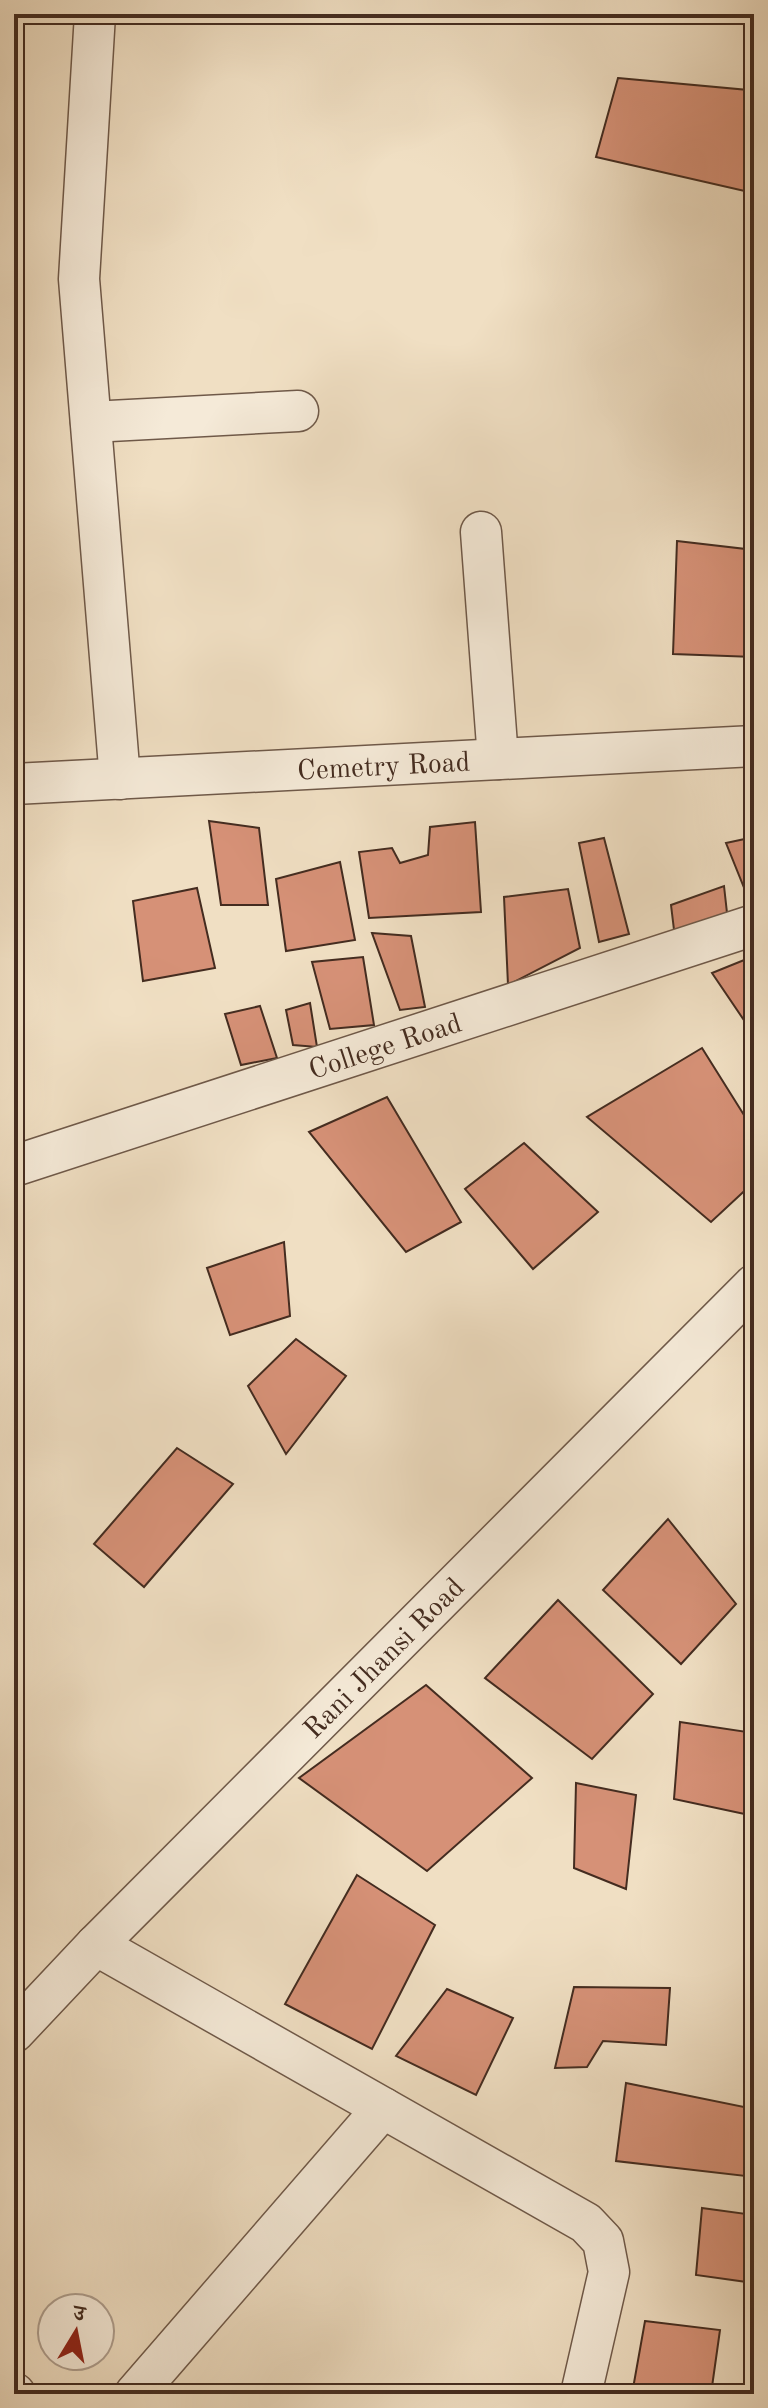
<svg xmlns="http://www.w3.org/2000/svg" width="768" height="2408" viewBox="0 0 768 2408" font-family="'Old Standard TT','Noto Serif Devanagari',serif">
<rect width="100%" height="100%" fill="#f0dfc3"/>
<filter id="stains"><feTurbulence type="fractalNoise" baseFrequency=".0025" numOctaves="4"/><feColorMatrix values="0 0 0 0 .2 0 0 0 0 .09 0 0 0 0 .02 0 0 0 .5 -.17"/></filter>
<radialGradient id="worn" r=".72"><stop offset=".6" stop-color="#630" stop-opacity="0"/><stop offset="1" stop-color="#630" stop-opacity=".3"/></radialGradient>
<g fill="#d69177" stroke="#442c20" stroke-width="2">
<polygon points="618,78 748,90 749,192 596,157"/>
<polygon points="677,541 754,550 754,657 673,654"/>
<polygon points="209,821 259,828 268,905 221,905"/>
<polygon points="475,822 481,912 369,918 359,852 392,848 400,863 428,855 430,827"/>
<polygon points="754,837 754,904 751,905 726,843"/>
<polygon points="604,838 629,934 599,942 579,843"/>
<polygon points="340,862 355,940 286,951 276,879"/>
<polygon points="724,886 727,913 675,938 671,905"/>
<polygon points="197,888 215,968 143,981 133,901"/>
<polygon points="568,889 580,948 508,985 504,897"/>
<polygon points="372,933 411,936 425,1007 400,1010"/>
<polygon points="754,956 754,1035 712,973"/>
<polygon points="363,957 374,1025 330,1029 312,962"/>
<polygon points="310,1003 317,1047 293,1045 286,1010"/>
<polygon points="260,1006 277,1058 241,1065 225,1014"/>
<polygon points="702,1048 754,1131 754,1182 711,1222 587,1117"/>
<polygon points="387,1097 461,1222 406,1252 309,1132"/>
<polygon points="524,1143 598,1212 533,1269 465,1189"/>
<polygon points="284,1242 290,1316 230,1335 207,1268"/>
<polygon points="296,1339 346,1376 286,1454 248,1386"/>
<polygon points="177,1448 233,1484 144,1587 94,1544"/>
<polygon points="668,1519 736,1604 681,1664 603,1590"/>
<polygon points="558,1600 653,1694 592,1759 485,1678"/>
<polygon points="426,1685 532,1778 427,1871 299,1778"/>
<polygon points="680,1722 754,1733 754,1816 674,1799"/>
<polygon points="576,1783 636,1795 626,1889 574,1868"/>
<polygon points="357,1875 435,1925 372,2049 285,2004"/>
<polygon points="574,1987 670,1988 666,2045 603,2041 587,2067 555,2068"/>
<polygon points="447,1989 513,2018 476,2095 396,2056"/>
<polygon points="626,2083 754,2109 754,2177 616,2161"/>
<polygon points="702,2208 754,2215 754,2283 696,2275"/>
<polygon points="645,2321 720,2330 711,2394 632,2394"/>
</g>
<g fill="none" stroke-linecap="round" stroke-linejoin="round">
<defs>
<g id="minor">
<polyline points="95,14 79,279 120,779"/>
<polyline points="91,422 298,411"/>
<polyline points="481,532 498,759"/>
<path id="s1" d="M14,784L754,746"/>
<path id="s2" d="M14,1166L754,925"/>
<polyline points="96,1945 383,2108 135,2394"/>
<path id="s3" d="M14,2032L96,1945L754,1285"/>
<polyline points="383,2108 586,2223 603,2241 609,2272 581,2394"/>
<polyline points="14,2393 15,2394"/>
</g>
</defs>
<use href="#minor" stroke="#6f5949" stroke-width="43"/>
<use href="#minor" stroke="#f5ead8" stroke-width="40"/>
</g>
<g text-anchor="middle" stroke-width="6" stroke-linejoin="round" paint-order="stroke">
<g font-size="28" fill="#442c20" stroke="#f5ead8">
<text dy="10" stroke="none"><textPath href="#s1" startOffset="370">Cemetry Road</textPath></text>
<text dy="10" stroke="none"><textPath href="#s2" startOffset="390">College Road</textPath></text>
<text dy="10" stroke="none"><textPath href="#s3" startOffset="526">Rani Jhansi Road</textPath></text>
</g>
</g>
<rect width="768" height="2408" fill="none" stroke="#f0dfc3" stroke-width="48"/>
<rect x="16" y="16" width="736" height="2376" fill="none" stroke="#442c20" stroke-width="4"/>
<rect x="24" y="24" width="720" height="2360" fill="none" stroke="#442c20" stroke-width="2"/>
<g transform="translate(76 2332) rotate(10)"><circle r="38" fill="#f5ead8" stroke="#ae9e8e" stroke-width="2"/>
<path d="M0-6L14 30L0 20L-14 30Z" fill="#8f2418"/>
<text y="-12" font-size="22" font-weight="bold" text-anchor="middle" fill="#442c20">उ</text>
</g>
<rect width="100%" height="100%" filter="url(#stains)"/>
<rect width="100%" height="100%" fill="url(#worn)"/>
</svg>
